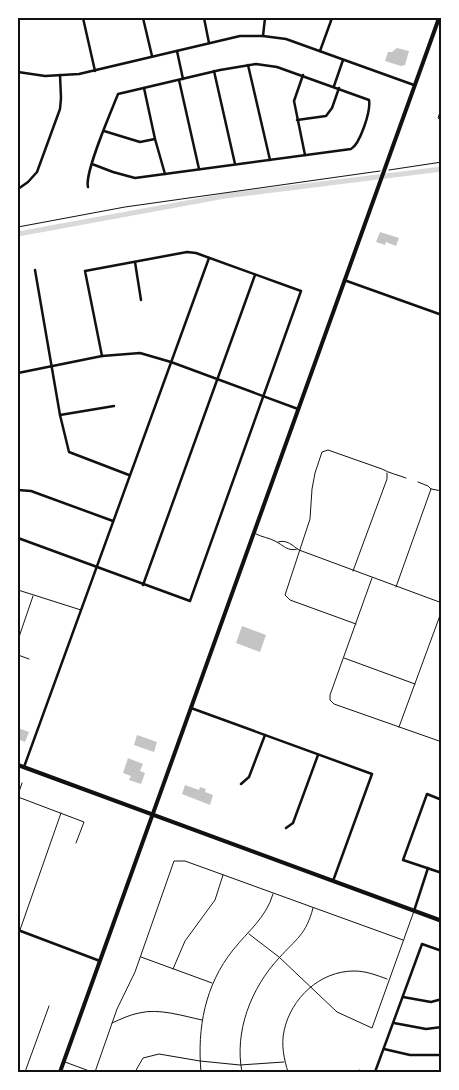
<svg xmlns="http://www.w3.org/2000/svg" width="459" height="1090" viewBox="0 0 459 1090" font-family="Barlow,sans-serif">
<rect width="100%" height="100%" fill="#fff"/>
<g fill="none" stroke-linecap="round" stroke-linejoin="round">
<polyline stroke="#d9d9d9" stroke-width="5" points="18,234 225,196 442,169"/>
</g>
<g fill="#c4c4c4">
<polygon points="397,48 409,51 405,65 401,66 385,61 388,52 392,52"/>
<polygon points="380,232 399,238 396,246 386,242 385,245 376,242"/>
<polygon points="242,626 266,635 260,652 236,643"/>
<polygon points="18,728 29,732 25,742 18,739"/>
<polygon points="137,735 157,742 154,752 134,745"/>
<polygon points="128,758 143,764 140,771 145,773 141,784 129,780 131,776 123,773"/>
<polygon points="185,785 199,790 200,787 206,789 205,792 213,795 210,805 182,794"/>
</g>
<g fill="none" stroke-linecap="round" stroke-linejoin="round">
<g stroke="#111" stroke-width="1">
<polyline points="389,170 442,162"/>
<polyline points="18,227 125,207 380,171"/>
</g>
<g stroke="#111" stroke-width="1">
<polyline points="442,106 438,118 442,122"/>
<polyline points="418,482 428,486 431,489 442,491"/>
<path d="M256,534C262,537 269,538 275,541C283,545 288,552 297,549"/>
<path d="M278,542C287,539 293,546 299,550L442,603"/>
<polyline points="353,571 387,479 387,473"/>
<polyline points="372,578 330,695 330,700 334,704 442,742"/>
<polyline points="396,587 431,489"/>
<polyline points="18,590 81,610"/>
<path d="M356,624L290,600L285,595L310,519L312,489L315,473L322,452L328,450L382,469C389,473 398,475 406,478"/>
<polyline points="18,640 33,596"/>
<polyline points="18,655 29,659"/>
<polyline points="344,658 415,684"/>
<polyline points="399,727 442,610"/>
<polyline points="18,795 22,783"/>
<polyline points="18,797 84,822 76,843"/>
<polyline points="20,930 61,813"/>
<polyline points="249,934 279,957 337,1012 372,1028 414,911"/>
<polyline points="141,957 212,983"/>
<polyline points="173,969 185,941 215,900 223,875"/>
<path d="M112,1023C121,1019 129,1015 139,1013C159,1008 183,1016 202,1020"/>
<polyline points="65,1062 92,1072"/>
<polyline points="25,1072 49,1006"/>
<polyline points="95,1072 117,1009 135,972 174,861 185,861 403,940"/>
<polyline points="135,1072 143,1058 159,1054 200,1061 240,1065 284,1062"/>
<path d="M201,1072C197,1028 205,985 233,950C248,931 266,918 273,894"/>
<path d="M242,1072C234,1032 251,988 279,958C296,939 306,935 313,908"/>
<path d="M288,1072C284,1059 281,1045 284,1031C291,998 320,971 354,971C366,971 376,975 387,979"/>
<polyline points="358,1072 359,1070"/>
</g>
<g stroke="#111" stroke-width="2.5">
<polyline points="83,18 95,71"/>
<polyline points="143,18 152,56"/>
<polyline points="204,18 209,43"/>
<polyline points="263,36 265,18"/>
<polyline points="177,51 183,79"/>
<polyline points="320,51 332,18"/>
<polyline points="248,65 270,160"/>
<polyline points="214,71 235,164"/>
<polyline points="18,72 45,76 79,74 240,36 263,36 286,39 414,85"/>
<polyline points="303,75 294,101 305,155"/>
<polyline points="179,80 199,169"/>
<polyline points="334,86 343,60"/>
<polyline points="144,88 155,139 165,174"/>
<polyline points="297,120 326,116 332,108 339,88"/>
<polyline points="104,131 140,142 155,139"/>
<path d="M88,187C84,173 111,112 118,94L220,70L256,64L277,67L369,100C371,111 360,144 351,149L135,178L113,172L92,164"/>
<polyline points="18,189 28,182 37,172 60,109 61,98 60,75"/>
<polyline points="135,262 141,300"/>
<polyline points="35,270 60,415 69,452 129,475"/>
<polyline points="344,280 442,315"/>
<polyline points="18,373 102,356 140,353 171,362 298,409"/>
<polyline points="60,415 114,406"/>
<polyline points="18,490 31,491 113,521"/>
<polyline points="18,538 190,601 301,291 196,253 187,252 85,271 102,356"/>
<polyline points="143,585 255,275"/>
<polyline points="191,708 372,774 333,881"/>
<polyline points="24,767 209,258"/>
<polyline points="241,784 249,777 265,735"/>
<polyline points="442,800 427,794 403,860 442,873"/>
<polyline points="286,828 293,823 318,755"/>
<polyline points="414,911 428,868"/>
<polyline points="18,930 100,961"/>
<polyline points="403,997 431,1002 442,999"/>
<polyline points="394,1023 426,1029 442,1027"/>
<polyline points="384,1049 410,1055 442,1055"/>
<polyline points="375,1072 422,944 442,951"/>
</g>
<g stroke="#111" stroke-width="4">
<polyline points="18,765 442,921"/>
<polyline points="60,1072 439,18"/>
</g>
</g>
<rect width="459" height="1090" fill="none" stroke="#ffffff" stroke-width="38"/>
<rect x="19" y="19" width="421" height="1052" fill="none" stroke="#111" stroke-width="2"/>
</svg>
